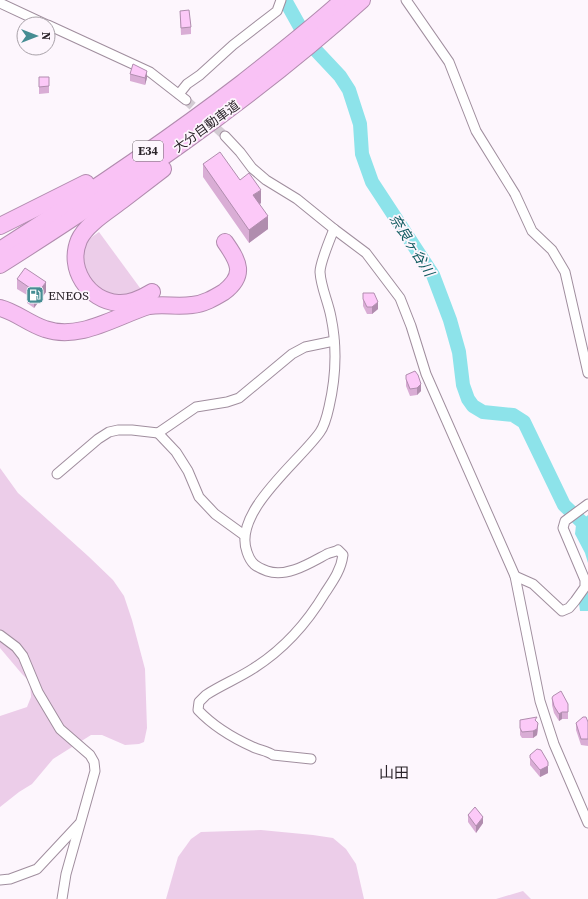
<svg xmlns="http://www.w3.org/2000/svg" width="588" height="899" viewBox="0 0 588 899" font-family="'Source Serif 4','Noto Sans JP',serif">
<rect width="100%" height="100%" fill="#fdf6fd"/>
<g fill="#eccde9">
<polygon points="99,232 143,292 114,297 88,280 81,254 86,241"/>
<polygon points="0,468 18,493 88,556 113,580 124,596 132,620 145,669 147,728 144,742 139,744 125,745 102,735 91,735 53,759 32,784 19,792 0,807 0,716 27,707 31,697 30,682 22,674 0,648"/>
<polygon points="261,830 313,835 333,838 346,849 356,864 364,899 166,899 178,857 191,839 201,832"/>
<polygon points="523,891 531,899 496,899"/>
</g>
<g fill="#8de3ea">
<polygon points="588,515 588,563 585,553 575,534 576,525"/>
<polygon points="588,591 588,611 580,611 579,603"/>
</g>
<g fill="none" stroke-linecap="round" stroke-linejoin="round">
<polyline stroke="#8de3ea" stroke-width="14" points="285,0 309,43 340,76 349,90 360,124 362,154 372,182 433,275 450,320 459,352 463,385 468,399 473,406 483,412 513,415 524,422 564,505 588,528"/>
<polyline stroke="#d3ccd3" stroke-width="9" stroke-dasharray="9 4.5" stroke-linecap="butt" points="186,100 225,136"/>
<defs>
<g id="street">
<polyline points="406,0 449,62 476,131 515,194 532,231 552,250 565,272 588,373"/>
<polyline points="0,3 45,24"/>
<polyline points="48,25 150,72 186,100"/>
<polyline points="179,94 187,84 200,75 233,45 277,11 281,0"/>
<polyline points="225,136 240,152 252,168 266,180 297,199 334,229 366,253 400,298 411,326 426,374 515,576 540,701 554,744 588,823"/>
<polyline points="158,433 176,452 188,471 199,497 215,514 244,535"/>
<polyline points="57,474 98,439 109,432 118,430 132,430 158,433 196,407 227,402 239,398 292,354 305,347 334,341"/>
<polyline points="515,576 533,584 562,611 569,608 575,601 585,587 585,580 563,528 565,521 588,504"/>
<polyline points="0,635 16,647 23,656 38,692 60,729 90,755 94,762 95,771 66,874 62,899"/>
<path d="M311,759L273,755C268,751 259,750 253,747C233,738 214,727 198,710L199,702L206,695C221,685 239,678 254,668C284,649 307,623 325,593C333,581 341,570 343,555L338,550C335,552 331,552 327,554C310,563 287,578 267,571C256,567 251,564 247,552C232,512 300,461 320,432C325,425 327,416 329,407C336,377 337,346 331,317C328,301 321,288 320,272C320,263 330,239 334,229"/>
<polyline points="0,880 10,879 37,869 79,824"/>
</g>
<g id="highway">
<polyline points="0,226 86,183"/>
<path d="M0,250C83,197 164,143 242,83C276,56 311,29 343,0"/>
<path d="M0,265C126,185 250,101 362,0"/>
<path d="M152,292C142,298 130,304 118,303C88,300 67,269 79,240C86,224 110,210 124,199C137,189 150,179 163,169"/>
<path d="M0,308C16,312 29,324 45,329C80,341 116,316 149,306C164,304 178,307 192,305C204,304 214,298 224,292C246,275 239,262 225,242"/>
</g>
</defs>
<use href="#street" stroke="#a08e9e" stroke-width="11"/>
<use href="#highway" stroke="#b18bae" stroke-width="18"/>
<use href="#street" stroke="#fff" stroke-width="9"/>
<use href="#highway" stroke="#f9c2f5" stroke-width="16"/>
</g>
<g fill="#d9add5">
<polygon points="180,11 191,27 191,34 181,35"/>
<polygon points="130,74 147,78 145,85 130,81"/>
<polygon points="39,77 49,77 49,93 39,94"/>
<polygon points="203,164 240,180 261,203 260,204 268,229 249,243 203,177"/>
<polygon points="17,279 46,292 34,308 27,303 27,295 17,289"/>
<polygon points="363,293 378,309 372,314 367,314 363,306"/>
<polygon points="406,375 421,391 417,395 410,396 406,386"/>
<polygon points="552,698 568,704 568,719 562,719 559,721 554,713 552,705"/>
<polygon points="520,720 537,721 538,730 537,735 533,738 522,738 520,735"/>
<polygon points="588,722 588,746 581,745 576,730 576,723"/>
<polygon points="530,755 548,768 548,773 540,777 530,765"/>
<polygon points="468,815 483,823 476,833 468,822"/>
</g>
<g fill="#b08dae">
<polygon points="147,71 147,78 145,85 145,78"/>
<polygon points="261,190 261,203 253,208 253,195"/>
<polygon points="268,216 268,229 249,243 249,230"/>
<polygon points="46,282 46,292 34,308 34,298"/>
<polygon points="378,302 378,309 372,314 372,307"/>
<polygon points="421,384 421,391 417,395 417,388"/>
<polygon points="562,712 562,719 559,721 559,714"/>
<polygon points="538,723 537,735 533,738 533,731"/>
<polygon points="548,762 548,773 540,777 540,770"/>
<polygon points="483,817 483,823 476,833 476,826"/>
</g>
<g fill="#fcc9f8" stroke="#b08dae">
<polygon points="189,10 191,27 181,28 180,11"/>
<polygon points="133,64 147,71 145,78 130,74"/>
<polygon points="39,77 49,77 49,86 39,87"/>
<polygon points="220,152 240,180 249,173 261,190 253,195 268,216 249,230 203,164"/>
<polygon points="25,268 46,282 34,298 27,293 30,288 17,279"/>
<polygon points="363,293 374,293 378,302 372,307 367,307 363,299"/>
<polygon points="415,371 418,375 421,384 417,388 410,389 406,379 406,375"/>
<polygon points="561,691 568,704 568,712 562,712 559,714 554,706 552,698 553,696"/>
<polygon points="537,717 535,720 538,723 537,729 533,731 522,732 520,728 520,720"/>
<polygon points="583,717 586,717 588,722 588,739 581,739 576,723"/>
<polygon points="537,749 541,750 548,762 548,766 540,770 530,758 530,755"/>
<polygon points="475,807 483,817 476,826 468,815"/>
</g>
<defs>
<symbol id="fuel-square" viewBox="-11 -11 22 22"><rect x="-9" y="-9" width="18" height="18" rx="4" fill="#468d93" stroke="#fdf6fd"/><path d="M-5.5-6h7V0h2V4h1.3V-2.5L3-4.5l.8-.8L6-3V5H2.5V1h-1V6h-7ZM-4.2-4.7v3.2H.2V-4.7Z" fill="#fff"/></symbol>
</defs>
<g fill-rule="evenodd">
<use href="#fuel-square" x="25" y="285" width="20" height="20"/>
</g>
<g text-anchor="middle" stroke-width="3.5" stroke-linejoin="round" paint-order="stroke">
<rect fill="#fdf6fd" stroke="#6a6369" stroke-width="1" x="133" y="141" width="30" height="20" rx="3"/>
<g font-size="12" font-weight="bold" fill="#2b242a">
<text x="148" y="155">E34</text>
</g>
<g font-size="13" fill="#2b242a" stroke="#fdf6fd">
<text transform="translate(206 126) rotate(-36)" y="5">大分自動車道</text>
</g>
<g font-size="13" fill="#2b242a" stroke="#fdf6fd" text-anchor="start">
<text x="48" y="300">ENEOS</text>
</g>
<g font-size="14" font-style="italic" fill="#105b60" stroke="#fdf6fd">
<text transform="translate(412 245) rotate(58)" y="5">奈良ヶ谷川</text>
</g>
<g font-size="15" fill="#2b242a" stroke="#fdf6fd">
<text x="394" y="778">山田</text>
</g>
</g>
<g transform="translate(36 36) rotate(90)"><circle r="19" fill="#fdf6fd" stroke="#a9a2a9"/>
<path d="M0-3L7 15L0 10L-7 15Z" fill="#468d93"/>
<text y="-6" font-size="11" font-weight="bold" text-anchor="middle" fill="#2b242a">N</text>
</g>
</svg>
